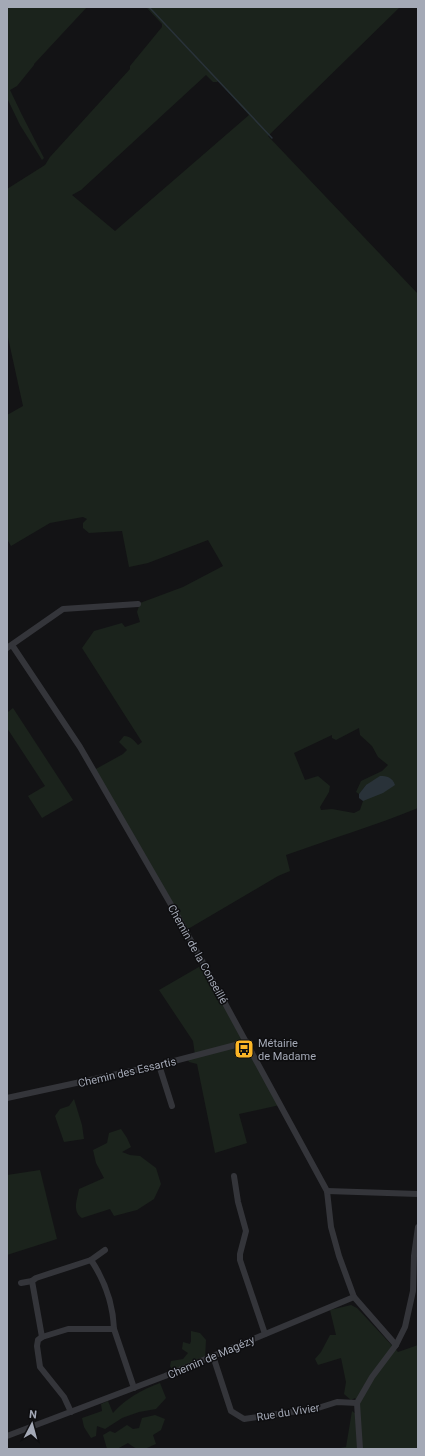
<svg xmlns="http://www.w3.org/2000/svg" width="425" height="1456" viewBox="0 0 425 1456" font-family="Roboto,sans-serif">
<rect width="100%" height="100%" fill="#131315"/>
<g fill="#1b231c" fill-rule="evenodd">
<polygon points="7,7 87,7 34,64 34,65 17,86 10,90 22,115 44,158 42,160 20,125 7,98"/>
<path d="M146,7H400L268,136L418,294V808C374,826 330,839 286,855L290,871L278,876L188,929L94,770L123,754L127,750L119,742L124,736C130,736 134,740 138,745L142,742L82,648L94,631L122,623L125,627L140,622L137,612L140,603L183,587L223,566L208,540L148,563L129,567L122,531L89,533L83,528V523L87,519L83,517L50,523L11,546L7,539V415L23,406L7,333V189L45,165L50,157L130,69V66L162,27V24ZM206,75L213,82H217L218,81L249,115L115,231L72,195L81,190ZM359,728L360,735L372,746L378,757L388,765L382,771L361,781L356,792L359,794L366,785L363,801L360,810L354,813L332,809L321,810L320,807L329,792L330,786L318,776L305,780L294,753L332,735V738L336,740Z"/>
<polygon points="13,708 73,800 42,818 28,796 45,786 7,728 7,711 8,712"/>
<polygon points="204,964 280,1105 239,1114 247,1143 215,1153 197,1064 189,1062 187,1058 195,1055 193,1041 159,990"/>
<polygon points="74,1099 82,1125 84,1139 64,1142 55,1116 60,1109 69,1106"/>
<path d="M121,1129L127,1138L131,1147L122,1152L130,1155L140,1156L156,1168L161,1184L154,1199L137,1210L114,1216L110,1209L82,1218C72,1211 77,1200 79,1189L104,1178L96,1163L93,1150L107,1143L109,1133Z"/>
<polygon points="40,1170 57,1239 7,1255 7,1175"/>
<polygon points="351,1305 357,1308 398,1352 418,1345 418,1449 334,1449 346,1447 352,1411 357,1415 357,1403 355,1398 351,1400 344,1394 346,1382 341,1358 318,1365 315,1359 321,1352 330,1335 336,1335 330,1310"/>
<polygon points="191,1331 200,1333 206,1340 205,1359 174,1372 170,1366 171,1361 183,1359 188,1353 182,1349 183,1342 190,1344 191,1341"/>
<path d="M160,1383L166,1398L156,1409L139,1412L122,1418L105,1429L97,1426L96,1436L91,1438L84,1427L82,1418L102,1411L101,1404L108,1401L113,1413C125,1399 143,1389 160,1383Z"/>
<path d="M155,1415L165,1419L161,1430L153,1435L156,1444C143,1450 139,1452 128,1443L117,1449H107L103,1435L110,1431L115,1433L127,1425L133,1429L139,1428L142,1418Z"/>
</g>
<path fill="#293239" d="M380,776C387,776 392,777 395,785L383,793L363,801L359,798V794L366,785Z"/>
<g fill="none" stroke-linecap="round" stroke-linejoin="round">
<polyline stroke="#293239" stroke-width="1.5" points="149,7 272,138"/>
<g stroke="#34353a" stroke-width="6">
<polyline points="12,645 80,747 177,915 327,1191 331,1227 339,1256 354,1297 396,1345"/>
<polyline points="7,648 63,609 138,604"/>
<polyline points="159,1065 172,1106"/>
<polyline points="7,1098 159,1065 247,1042"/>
<polyline points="234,1176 238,1202 246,1231 240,1254 240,1260 265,1334"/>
<polyline points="327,1191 418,1194"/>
<polyline points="91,1260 105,1250"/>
<polyline points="21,1283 32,1281"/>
<path d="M42,1337L32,1281L36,1278L91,1260C105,1281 113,1304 114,1329"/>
<polyline points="213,1356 231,1411 244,1419 318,1408 337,1402 357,1403"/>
<polyline points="71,1412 64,1397 40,1367 37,1346 38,1340 42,1337 68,1329 114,1329 134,1388"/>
<polyline points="7,1436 165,1376 354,1297"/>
<polyline points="360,1449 357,1403 372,1377 396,1345 405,1327 413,1291 414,1256 418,1227"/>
</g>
</g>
<defs>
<symbol id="bus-square" viewBox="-11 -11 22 22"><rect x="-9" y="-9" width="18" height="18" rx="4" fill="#fbb526" stroke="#0e0e10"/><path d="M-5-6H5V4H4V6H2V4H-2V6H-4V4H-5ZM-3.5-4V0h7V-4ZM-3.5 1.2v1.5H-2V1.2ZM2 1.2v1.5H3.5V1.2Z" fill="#111"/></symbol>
</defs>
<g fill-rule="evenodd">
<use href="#bus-square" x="233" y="1038" width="22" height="22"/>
</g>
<g text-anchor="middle" stroke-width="3" stroke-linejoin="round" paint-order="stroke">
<g font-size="11" fill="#a4a9b6" stroke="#0e0e10">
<text transform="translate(198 954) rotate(61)" y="4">Chemin de la Conseillé</text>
<text transform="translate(127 1072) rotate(-13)" y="4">Chemin des Essartis</text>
<text transform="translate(211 1357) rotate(-23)" y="4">Chemin de Magézy</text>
<text transform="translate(288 1412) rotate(-9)" y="4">Rue du Vivier</text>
</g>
<g font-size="11" fill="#a4a9b6" stroke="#0e0e10" text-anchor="start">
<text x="258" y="1047">Métairie<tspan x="258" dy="13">de Madame</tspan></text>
</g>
</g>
<rect width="425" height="1456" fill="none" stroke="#a4a9b6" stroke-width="16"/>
<g transform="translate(32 1424) rotate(6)" stroke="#0e0e10" stroke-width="3" paint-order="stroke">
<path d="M0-3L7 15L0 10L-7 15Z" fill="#a4a9b6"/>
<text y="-6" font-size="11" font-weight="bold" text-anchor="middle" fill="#a4a9b6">N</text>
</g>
</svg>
